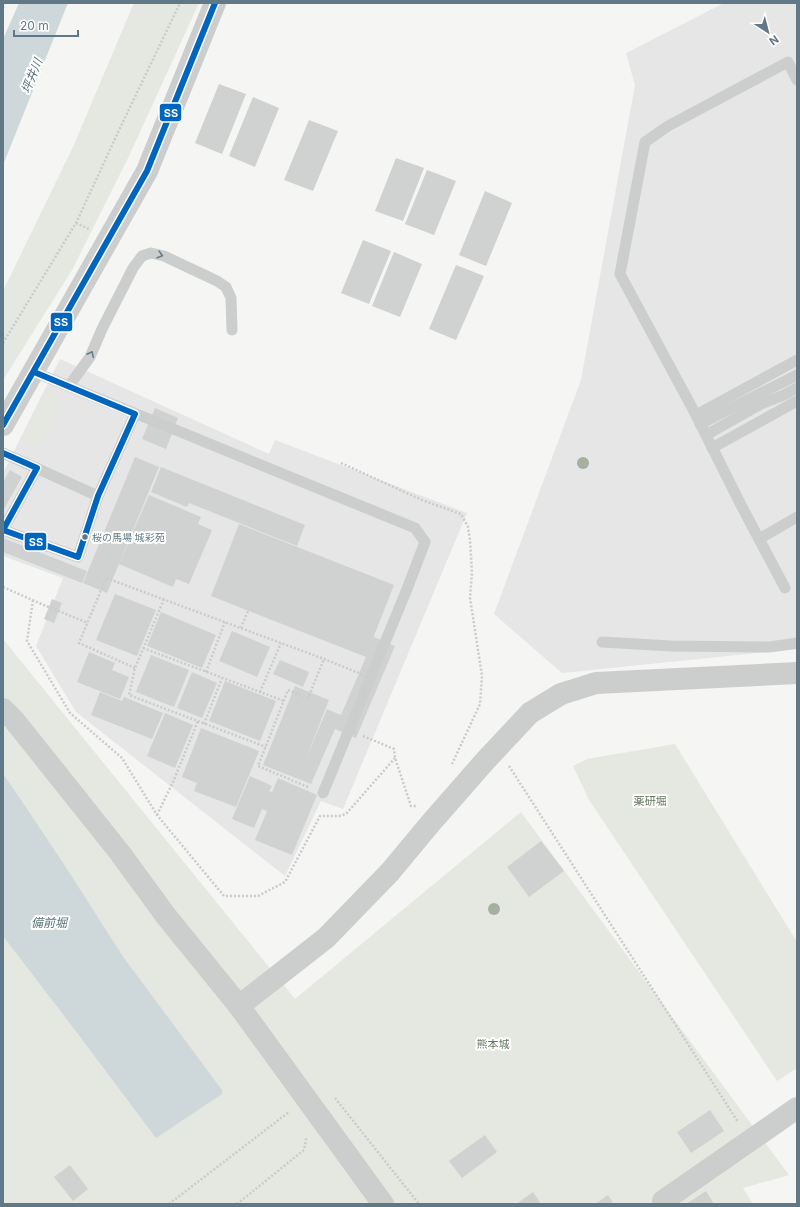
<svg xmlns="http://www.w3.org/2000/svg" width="800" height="1207" viewBox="0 0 800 1207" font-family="Inter,'Noto Sans JP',sans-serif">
<rect width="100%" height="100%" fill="#f5f5f3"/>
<g fill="#e5e6e5">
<polygon points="724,3 797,3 797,649 562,673 494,614 581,380 635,85 626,53"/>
<polygon points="60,359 269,454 275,440 467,513 343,809 321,801 285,876 76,712 36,646 63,578 3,556 3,473"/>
</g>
<g fill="#e4e8e1">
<polygon points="134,3 199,3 129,156 72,270 3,380 3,291 73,147"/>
<path d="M48,390C56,394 60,397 59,406L43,440L35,445L22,439Z"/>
<polygon points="3,639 295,999 521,812 789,1175 743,1188 753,1204 3,1204"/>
<polygon points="675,744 797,942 797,1068 777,1081 589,800 573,766 587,759"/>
</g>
<g fill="#ced8da">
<polygon points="19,3 68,3 3,165 3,39"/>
<polygon points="3,774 19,797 65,866 124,958 222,1090 222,1094 156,1138 75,1030 3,936"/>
</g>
<g fill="#d0d2d1">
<polygon points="219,84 246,94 222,154 195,143"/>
<polygon points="253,97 279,108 255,167 229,156"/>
<polygon points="309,120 338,131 313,191 284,180"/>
<polygon points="396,158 424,168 403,221 375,211"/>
<polygon points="427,170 456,181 434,235 405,224"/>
<polygon points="485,191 512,203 486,266 459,255"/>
<polygon points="363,240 391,251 369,304 341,293"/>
<polygon points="394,252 422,264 400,317 372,306"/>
<polygon points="456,265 484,276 456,340 429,329"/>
<polygon points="155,408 178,418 166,449 142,439"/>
<polygon points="135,457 159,467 107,593 83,583"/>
<polygon points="161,467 305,525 297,546 189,503 187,507 151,492"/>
<polygon points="10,470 22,477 3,511 3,482"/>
<polygon points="149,495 201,517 198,524 212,530 189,584 176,579 173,587 119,564"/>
<polygon points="239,524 394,585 372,641 374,637 395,646 356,738 335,729 311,784 263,765 295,686 329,700 305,761 327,709 341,715 366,657 211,596"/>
<polygon points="3,538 87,571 82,583 3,552"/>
<polygon points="115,594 156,610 137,656 96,640"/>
<polygon points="52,599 62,603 54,623 44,619"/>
<polygon points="161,612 216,635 202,668 147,646"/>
<polygon points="232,631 270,647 257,677 219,661"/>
<polygon points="89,652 115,663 112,670 129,677 120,699 77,682"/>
<polygon points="151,655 189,670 174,707 136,692"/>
<polygon points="280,660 309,672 303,687 273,674"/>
<polygon points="192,672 217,683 202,718 177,708"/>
<polygon points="225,681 276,701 260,741 209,721"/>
<polygon points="100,692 122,701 124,697 163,713 152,739 91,715"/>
<polygon points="165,713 193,725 175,768 147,756"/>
<polygon points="201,728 259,751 236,807 194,791 197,783 182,777"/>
<polygon points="250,776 272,786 269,791 272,792 278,778 317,795 292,855 255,840 267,811 262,809 254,828 232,819"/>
<polygon points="541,841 564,871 529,897 507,867"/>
<polygon points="710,1110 724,1131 691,1153 677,1132"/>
<polygon points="485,1135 497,1152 462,1178 449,1161"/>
<polygon points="70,1165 88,1189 73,1201 54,1177"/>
<polygon points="706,1191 714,1204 686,1204"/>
<polygon points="533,1192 541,1204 516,1204"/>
<polygon points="608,1195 614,1204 595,1204"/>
</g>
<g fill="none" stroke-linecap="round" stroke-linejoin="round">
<g stroke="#cacbcc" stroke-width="2.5" stroke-dasharray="2 2" stroke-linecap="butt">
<polyline points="3,8 5,3"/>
<polyline points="76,223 89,229"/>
<polyline points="3,343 76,223 121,126 180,3"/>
<polyline points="341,463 422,500 461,514 468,527 470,540 472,573 470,598 482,676 480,704 452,764"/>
<polyline points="3,587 39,603 88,623"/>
<polyline points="164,599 135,668 129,695 266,747"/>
<polyline points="33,600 27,641 70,713 122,758 157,815 224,896 258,896 285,882 320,816 339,816 346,814 395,758"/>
<polyline points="241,628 248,611"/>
<polyline points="143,648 284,701"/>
<polyline points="135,668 79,643 106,578 324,659 356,672"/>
<polyline points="206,672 225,622"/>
<polyline points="260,692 281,643"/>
<polyline points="204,724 222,678"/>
<polyline points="363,736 394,749 395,758 411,806 416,806"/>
<polyline points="509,766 738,1122"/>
<polyline points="308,787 258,766 288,690 308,698 324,659"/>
<polyline points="157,815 173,782 198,721"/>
<polyline points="335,1098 419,1204"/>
<polyline points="169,1204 289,1112"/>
<polyline points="237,1204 304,1150 306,1140 306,1137"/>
</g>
<g stroke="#cccece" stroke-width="11">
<polyline points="34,372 415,528 425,542 407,589 323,793"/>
<polyline points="69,386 90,357 102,329 133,268 142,256 151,253 164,256 217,281 226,287 231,298 232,330"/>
<polyline points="696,415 797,360"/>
<polyline points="700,424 797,375"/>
<polyline points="706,435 761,404 784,395 797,388"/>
<polyline points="712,448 797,401"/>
<polyline points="3,453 98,496"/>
<polyline points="37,468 3,530 78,557 98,496 135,414"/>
<polyline points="759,539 797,517"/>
<polyline points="785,588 741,505 696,415 620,274 645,142 668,126 788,62 797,80"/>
<polyline points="602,642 671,646 769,647 791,644 797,643"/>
</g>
<g stroke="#cccece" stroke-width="22">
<polyline points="3,425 147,171 215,3"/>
<polyline points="3,709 14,720 120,853 166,916 239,1006 383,1204"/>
<polyline points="239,1006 326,938 390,872 429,825 485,761 530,713 561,694 596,683 797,673"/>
<polyline points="665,1204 663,1201 797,1108"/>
</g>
<polyline stroke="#cacbcc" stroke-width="2.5" stroke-dasharray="2 2" stroke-linecap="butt" points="357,672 370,679 349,731 358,734"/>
<defs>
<g id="bus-1">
<polyline points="3,425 147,171 215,3"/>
<polyline points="3,453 37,468 3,530 78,557 98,496 135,414 34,372"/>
</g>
</defs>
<use href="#bus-1" stroke="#fff" stroke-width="9"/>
<use href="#bus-1" stroke="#0065bd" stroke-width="6"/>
</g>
<g fill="#a6b0a0">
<circle cx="583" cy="463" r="6"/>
<circle cx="494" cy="909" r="6"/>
</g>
<defs><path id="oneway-chevron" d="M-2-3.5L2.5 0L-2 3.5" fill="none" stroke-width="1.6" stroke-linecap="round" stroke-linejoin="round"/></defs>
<g stroke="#667d8a">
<use href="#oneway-chevron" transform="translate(160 255) rotate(16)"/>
<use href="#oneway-chevron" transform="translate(91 354) rotate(-64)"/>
</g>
<circle fill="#617986" stroke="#fff" stroke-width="1.5" cx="85" cy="537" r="3.5"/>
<g text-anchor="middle" stroke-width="4" stroke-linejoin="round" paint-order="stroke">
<g font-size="10" fill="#617986" stroke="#fff" text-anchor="start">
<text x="92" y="541">桜の馬場 城彩苑</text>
</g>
<g font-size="11" fill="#65785d" stroke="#fff">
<text x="650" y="805">薬研堀</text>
<text x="493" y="1048">熊本城</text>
</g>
<g font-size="12" font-style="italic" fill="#58767c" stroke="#fff">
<text transform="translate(32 76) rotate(-68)" y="4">坪井川</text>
<text x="49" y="927">備前堀</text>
</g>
</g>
<g stroke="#fff" stroke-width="1.5">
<rect x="159" y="103" width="23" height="19" rx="4" fill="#0065bd"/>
<rect x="50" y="312" width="23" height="20" rx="4" fill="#0065bd"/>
<rect x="24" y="532" width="23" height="19" rx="4" fill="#0065bd"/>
</g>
<g font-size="11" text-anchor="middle" font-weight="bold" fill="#fff">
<text x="171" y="117">SS</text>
<text x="61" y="326">SS</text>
<text x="36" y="546">SS</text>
</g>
<rect width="800" height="1207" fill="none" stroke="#617986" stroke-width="8"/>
<g transform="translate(768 32) rotate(144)" stroke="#ffffff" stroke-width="3" paint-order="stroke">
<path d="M0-3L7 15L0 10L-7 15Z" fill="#617986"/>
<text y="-6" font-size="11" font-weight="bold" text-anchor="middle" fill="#617986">N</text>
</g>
<path d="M14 30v6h64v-6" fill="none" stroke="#617986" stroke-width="2"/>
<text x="20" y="30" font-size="12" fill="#617986" stroke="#ffffff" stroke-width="3" paint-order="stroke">20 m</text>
</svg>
